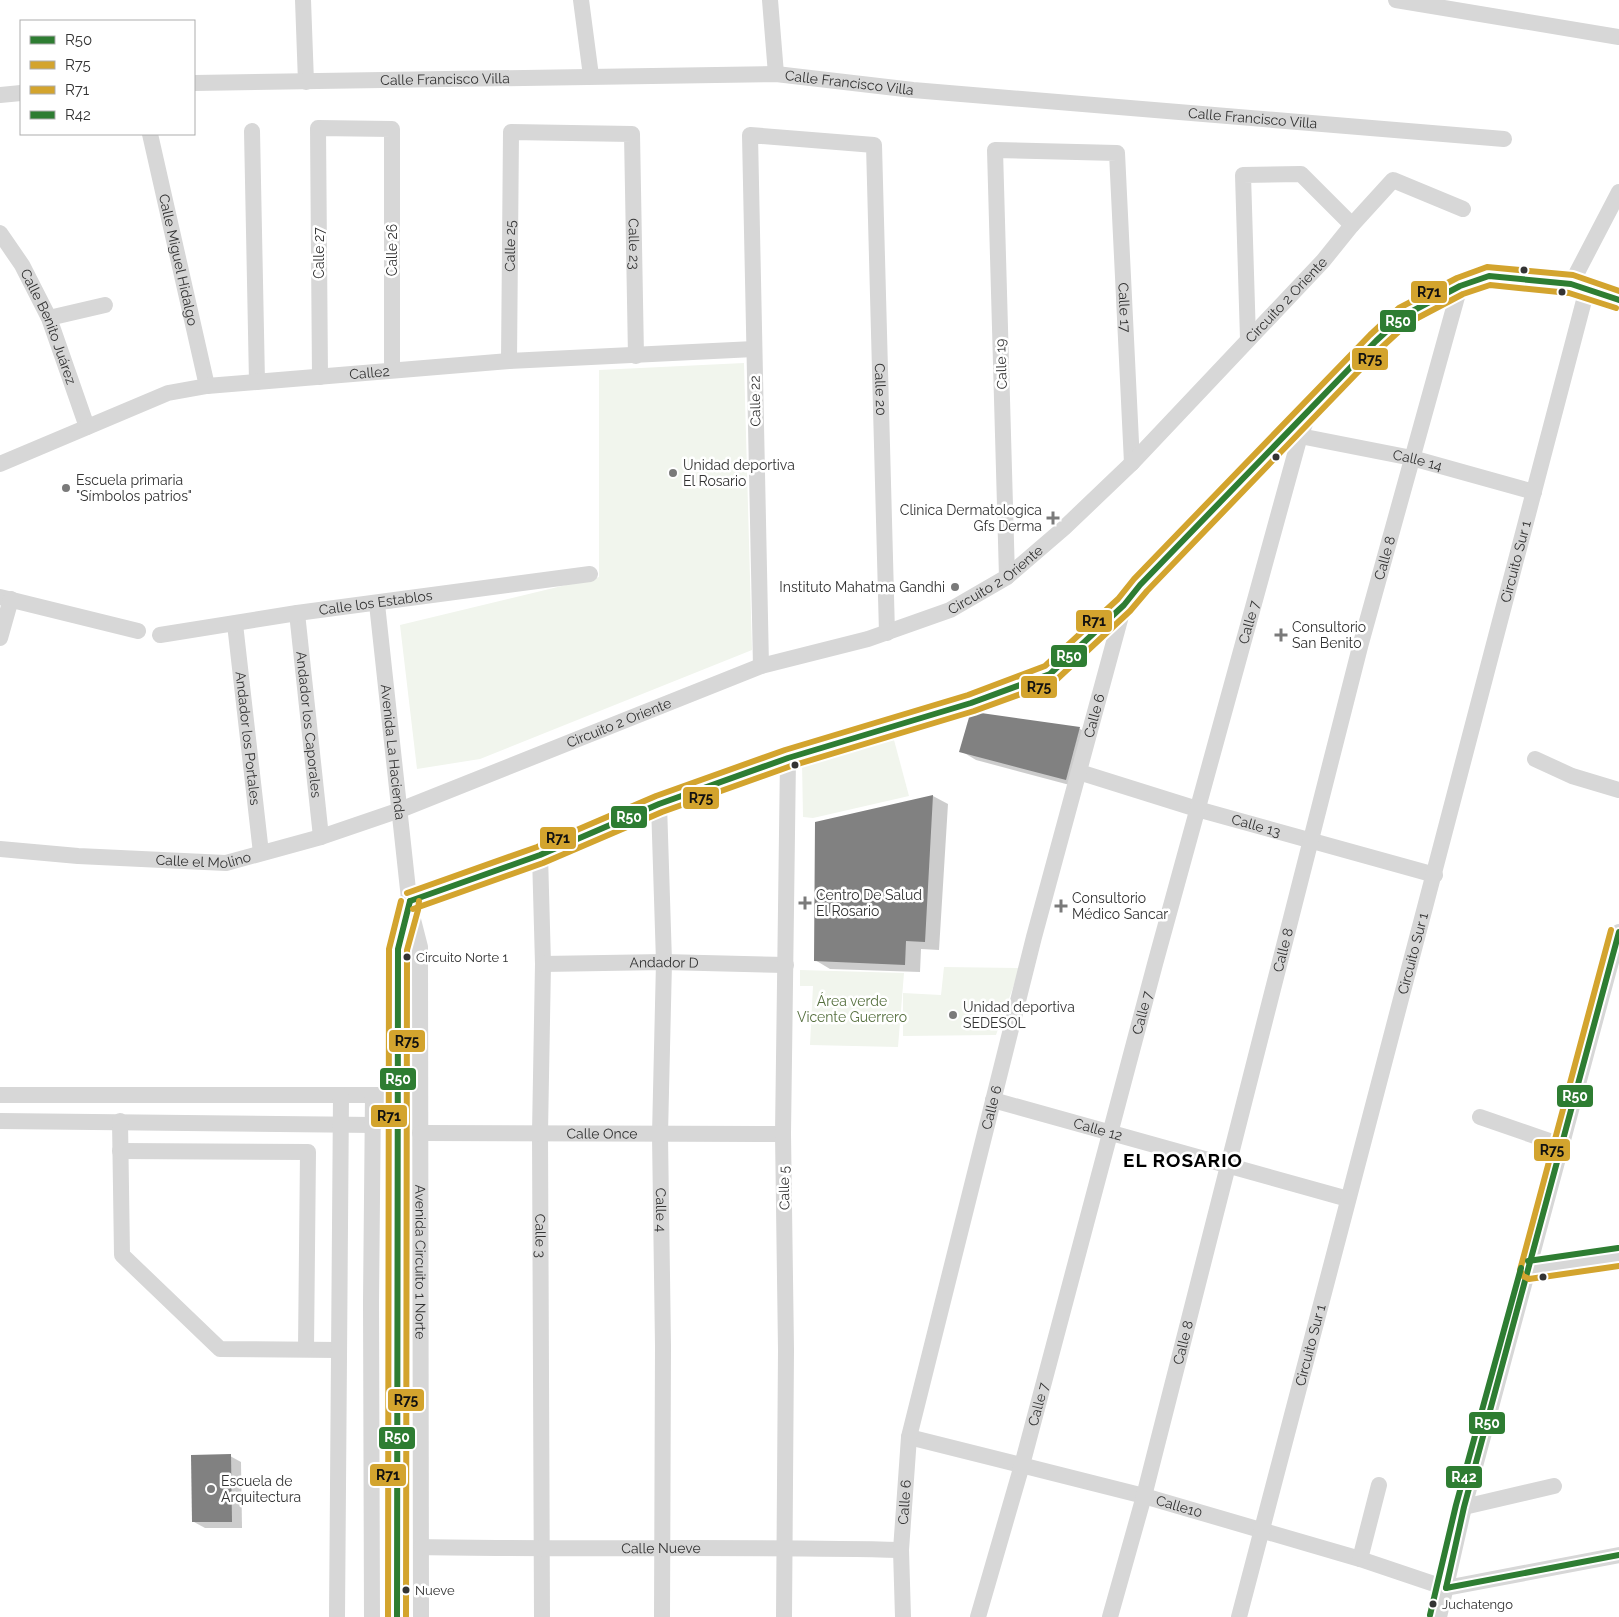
<svg xmlns="http://www.w3.org/2000/svg" width="1619" height="1617" viewBox="0 0 1619 1617" font-family="Raleway,sans-serif">
<rect width="100%" height="100%" fill="#fff"/>
<g fill="#f1f5ed">
<polygon points="744,363 752,650 480,759 417,769 400,625 599,577 599,370"/>
<polygon points="894,740 909,796 813,818 803,817 802,762"/>
<polygon points="944,967 1020,968 996,1035 903,1036 903,993 941,995"/>
<polygon points="800,970 904,973 898,1047 810,1045 813,986 800,986"/>
</g>
<g fill="#0003">
<polygon points="975,714 1080,729 1095,737 1081,788 976,760 961,751"/>
<polygon points="933,796 948,804 939,950 921,949 920,972 830,969 815,960 816,823"/>
<polygon points="230,1456 241,1462 242,1528 205,1528 194,1522"/>
</g>
<g fill="#818181">
<polygon points="974,712 1080,727 1066,780 959,752 970,714"/>
<polygon points="933,795 925,942 906,941 905,965 814,961 815,822"/>
<polygon points="231,1454 232,1522 192,1522 191,1455"/>
</g>
<g fill="none" stroke-linecap="round" stroke-linejoin="round">
<g stroke="#d7d7d7" stroke-width="16">
<polyline points="303,0 306,82"/>
<polyline points="581,0 591,76"/>
<polyline points="770,0 776,74"/>
<polyline points="1396,0 1619,37"/>
<path id="s1" d="M194,83L776,74L913,90L1504,139"/>
<polyline points="0,95 21,93"/>
<polyline points="252,131 257,382"/>
<path id="s2" d="M150,134L207,386"/>
<path id="s3" d="M0,233L22,265L49,318L87,427"/>
<polyline points="1571,284 1619,192"/>
<polyline points="49,318 105,305"/>
<polyline points="1248,339 1243,175 1301,174 1352,225"/>
<path id="s4" d="M509,361L511,132L632,134L636,356"/>
<polyline points="320,377 318,128 392,129 392,370"/>
<path id="s5" d="M1300,436L1412,458L1534,492"/>
<path id="s6" d="M0,464L168,393L207,386L509,361L754,349"/>
<path id="s7" d="M1007,577L995,150L1117,153L1132,463"/>
<polyline points="0,597 138,631"/>
<path id="s8" d="M377,604L410,908L420,947L421,1617"/>
<path id="s9" d="M297,613L321,837"/>
<path id="s10" d="M235,624L261,853"/>
<path id="s11" d="M160,635L297,613L590,574"/>
<polyline points="0,638 11,599"/>
<path id="s12" d="M761,666L750,135L874,145L887,633"/>
<polyline points="1535,759 1572,776 1619,790"/>
<path id="s13" d="M1079,772L1197,809L1435,875"/>
<path id="s14" d="M659,804L664,962L660,1135L663,1346L662,1617"/>
<path id="s15" d="M0,849L78,856L226,863L321,837L400,810L761,666L868,639L950,610L1007,577L1064,528L1132,463L1323,261L1352,225L1393,180L1463,209"/>
<path id="s16" d="M540,855L543,964L540,1133L542,1617"/>
<polyline points="410,901 540,855 659,804 788,758 971,703 1050,674 1124,605 1140,585 1376,341 1403,316 1460,286 1489,276 1571,284 1619,300"/>
<path id="s17" d="M543,964L664,962L786,965"/>
<polyline points="0,1095 398,1095"/>
<path id="s18" d="M993,1100L1348,1199"/>
<polyline points="1480,1117 1561,1145"/>
<polyline points="0,1121 374,1125"/>
<polyline points="120,1121 122,1255 220,1349 339,1350"/>
<path id="s19" d="M420,1133L783,1134"/>
<polyline points="120,1151 308,1152 306,1348"/>
<polyline points="1529,1270 1619,1257"/>
<path id="s20" d="M909,1437L1144,1496L1360,1559L1446,1588L1619,1555"/>
<polyline points="1464,1507 1554,1486"/>
<path id="s21" d="M421,1547C581,1550 741,1546 901,1550"/>
<polyline points="1360,1559 1379,1485"/>
<polyline points="337,1617 341,1096"/>
<polyline points="372,1617 371,1302 373,1095"/>
<polyline points="397,1617 398,949 410,908"/>
<polyline points="784,1617 786,1350 783,1134 788,758"/>
<path id="s22" d="M903,1617L901,1550L909,1437L1034,937L1124,605"/>
<path id="s23" d="M978,1617L1022,1465L1155,964L1300,436L1308,416"/>
<path id="s24" d="M1110,1617L1144,1496L1361,643L1460,286"/>
<path id="s25" d="M1239,1617L1587,289"/>
<polyline points="1439,1617 1464,1507 1619,932"/>
</g>
<defs>
<g id="bus-1">
<polyline points="410,901 540,855 659,804 788,758 971,703 1050,674 1124,605 1140,585 1376,341 1403,316 1460,286 1489,276 1571,284 1619,300"/>
<polyline points="1446,1588 1464,1507 1619,932"/>
<polyline points="1446,1588 1619,1555"/>
<polyline points="397,1617 398,949 410,901"/>
</g>
<g id="bus-2">
<polyline points="413,909 543,863 662,812 791,766 974,711 1054,682 1130,611 1147,591 1382,347 1408,323 1463,294 1490,285 1569,293 1616,308"/>
<polyline points="1611,930 1520,1270 1523,1276 1529,1279 1619,1266"/>
<polyline points="406,1617 407,950 418,910 419,901"/>
</g>
<g id="bus-3">
<polyline points="407,893 537,847 656,796 785,750 968,695 1045,666 1118,599 1134,579 1370,335 1399,308 1457,278 1487,267 1573,275 1619,291"/>
<polyline points="388,1617 389,949 401,901"/>
</g>
<g id="bus-4">
<polyline points="1528,1261 1618,1248"/>
<polyline points="1430,1615 1456,1505 1521,1268"/>
</g>
</defs>
<use href="#bus-1" stroke="#fff" stroke-width="10"/>
<use href="#bus-2" stroke="#fff" stroke-width="10"/>
<use href="#bus-3" stroke="#fff" stroke-width="10"/>
<use href="#bus-4" stroke="#fff" stroke-width="10"/>
<use href="#bus-1" stroke="#2e7d32" stroke-width="6"/>
<use href="#bus-2" stroke="#d3a42e" stroke-width="6"/>
<use href="#bus-3" stroke="#d3a42e" stroke-width="6"/>
<use href="#bus-4" stroke="#2e7d32" stroke-width="6"/>
</g>
<g fill="#333" stroke="#fff" stroke-width="2">
<circle cx="1524" cy="270" r="4.5"/>
<circle cx="1562" cy="292" r="4.5"/>
<circle cx="1276" cy="457" r="4.5"/>
<circle cx="795" cy="765" r="4.5"/>
<circle cx="407" cy="957" r="4.5"/>
<circle cx="1543" cy="1277" r="4.5"/>
<circle cx="406" cy="1590" r="4.5"/>
<circle cx="1433" cy="1604" r="4.5"/>
</g>
<g fill="#7a7a7a" stroke="#fff" stroke-width="2">
<circle cx="673" cy="473" r="5"/>
<circle cx="66" cy="488" r="5"/>
<path d="M1050.5 510.5h5v5h5v5h-5v5h-5v-5h-5v-5h5z"/>
<circle cx="955" cy="587" r="5"/>
<path d="M1278.5 627.5h5v5h5v5h-5v5h-5v-5h-5v-5h5z"/>
<path d="M802.5 895.5h5v5h5v5h-5v5h-5v-5h-5v-5h5z"/>
<path d="M1058.5 898.5h5v5h5v5h-5v5h-5v-5h-5v-5h5z"/>
<circle cx="953" cy="1015" r="5"/>
<circle cx="211" cy="1489" r="5"/>
</g>
<g text-anchor="middle" stroke-width="5" stroke-linejoin="round" paint-order="stroke">
<g font-size="13" fill="#333" stroke="#fff" text-anchor="start">
<text x="416" y="962">Circuito Norte 1</text>
<text x="415" y="1595">Nueve</text>
<text x="1442" y="1609">Juchatengo</text>
</g>
<g font-size="14" fill="#333" stroke="#fff">
<text dy="5" stroke="none"><textPath href="#s1" startOffset="251">Calle Francisco Villa</textPath></text>
<text dy="5" stroke="none"><textPath href="#s1" startOffset="656">Calle Francisco Villa</textPath></text>
<text dy="5" stroke="none"><textPath href="#s1" startOffset="1061">Calle Francisco Villa</textPath></text>
<text dy="5" stroke="none"><textPath href="#s4" startOffset="460">Calle 23</textPath></text>
<text dy="5" stroke="none"><textPath href="#s4" startOffset="115">Calle 25</textPath></text>
<text transform="translate(392 250) rotate(-90)" y="5">Calle 26</text>
<text transform="translate(319 253) rotate(-90)" y="5">Calle 27</text>
<text dy="5" stroke="none"><textPath href="#s2" startOffset="129">Calle Miguel Hidalgo</textPath></text>
<text dy="5" stroke="none"><textPath href="#s15" startOffset="1454">Circuito 2 Oriente</textPath></text>
<text dy="5" stroke="none"><textPath href="#s7" startOffset="704">Calle 17</textPath></text>
<text dy="5" stroke="none"><textPath href="#s3" startOffset="106">Calle Benito Juárez</textPath></text>
<text transform="translate(1001 364) rotate(-92)" y="5">Calle 19</text>
<text dy="5" stroke="none"><textPath href="#s6" startOffset="385">Calle2</textPath></text>
<text dy="5" stroke="none"><textPath href="#s12" startOffset="900">Calle 20</textPath></text>
<text transform="translate(755 401) rotate(-91)" y="5">Calle 22</text>
<text dy="5" stroke="none"><textPath href="#s5" startOffset="120">Calle 14</textPath></text>
<text dy="5" stroke="none"><textPath href="#s24" startOffset="1094">Calle 8</textPath></text>
<text dy="5" stroke="none"><textPath href="#s25" startOffset="1091">Circuito Sur 1</textPath></text>
<text dy="5" stroke="none"><textPath href="#s15" startOffset="1049">Circuito 2 Oriente</textPath></text>
<text dy="5" stroke="none"><textPath href="#s11" startOffset="218">Calle los Establos</textPath></text>
<text dy="5" stroke="none"><textPath href="#s23" startOffset="1031">Calle 7</textPath></text>
<text dy="5" stroke="none"><textPath href="#s22" startOffset="925">Calle 6</textPath></text>
<text dy="5" stroke="none"><textPath href="#s15" startOffset="644">Circuito 2 Oriente</textPath></text>
<text dy="5" stroke="none"><textPath href="#s9" startOffset="112">Andador los Caporales</textPath></text>
<text dy="5" stroke="none"><textPath href="#s10" startOffset="115">Andador los Portales</textPath></text>
<text dy="5" stroke="none"><textPath href="#s8" startOffset="149">Avenida La Hacienda</textPath></text>
<text dy="5" stroke="none"><textPath href="#s13" startOffset="185">Calle 13</textPath></text>
<text dy="5" stroke="none"><textPath href="#s15" startOffset="204">Calle el Molino</textPath></text>
<text dy="5" stroke="none"><textPath href="#s24" startOffset="689">Calle 8</textPath></text>
<text dy="5" stroke="none"><textPath href="#s25" startOffset="686">Circuito Sur 1</textPath></text>
<text dy="5" stroke="none"><textPath href="#s17" startOffset="121">Andador D</textPath></text>
<text dy="5" stroke="none"><textPath href="#s23" startOffset="626">Calle 7</textPath></text>
<text dy="5" stroke="none"><textPath href="#s22" startOffset="520">Calle 6</textPath></text>
<text dy="5" stroke="none"><textPath href="#s18" startOffset="109">Calle 12</textPath></text>
<text dy="5" stroke="none"><textPath href="#s19" startOffset="182">Calle Once</textPath></text>
<text transform="translate(784 1188) rotate(-91)" y="5">Calle 5</text>
<text dy="5" stroke="none"><textPath href="#s14" startOffset="406">Calle 4</textPath></text>
<text dy="5" stroke="none"><textPath href="#s16" startOffset="381">Calle 3</textPath></text>
<text dy="5" stroke="none"><textPath href="#s8" startOffset="661">Avenida Circuito 1 Norte</textPath></text>
<text dy="5" stroke="none"><textPath href="#s24" startOffset="284">Calle 8</textPath></text>
<text dy="5" stroke="none"><textPath href="#s25" startOffset="281">Circuito Sur 1</textPath></text>
<text dy="5" stroke="none"><textPath href="#s23" startOffset="221">Calle 7</textPath></text>
<text dy="5" stroke="none"><textPath href="#s22" startOffset="115">Calle 6</textPath></text>
<text dy="5" stroke="none"><textPath href="#s20" startOffset="279">Calle10</textPath></text>
<text dy="5" stroke="none"><textPath href="#s21" startOffset="240">Calle Nueve</textPath></text>
</g>
<g font-size="14" fill="#333" stroke="#fff" text-anchor="start">
<text x="683" y="470">Unidad deportiva<tspan x="683" dy="16">El Rosario</tspan></text>
<text x="76" y="485">Escuela primaria<tspan x="76" dy="16">"Símbolos patrios"</tspan></text>
<text x="1042" y="515" text-anchor="end">Clinica Dermatologica<tspan x="1042" dy="16">Gfs Derma</tspan></text>
<text x="945" y="592" text-anchor="end">Instituto Mahatma Gandhi</text>
<text x="1292" y="632">Consultorio<tspan x="1292" dy="16">San Benito</tspan></text>
<text x="816" y="900">Centro De Salud<tspan x="816" dy="16">El Rosario</tspan></text>
<text x="1072" y="903">Consultorio<tspan x="1072" dy="16">Médico Sancar</tspan></text>
<text x="963" y="1012">Unidad deportiva<tspan x="963" dy="16">SEDESOL</tspan></text>
<text x="221" y="1486">Escuela de<tspan x="221" dy="16">Arquitectura</tspan></text>
</g>
<g font-size="14" fill="#56703f" stroke="#fff">
<text x="852" y="1006">Área verde<tspan x="852" dy="16">Vicente Guerrero</tspan></text>
</g>
<g font-size="19" font-weight="bold" letter-spacing="1" fill="#000" stroke="#fff">
<text x="1183" y="1167">EL ROSARIO</text>
</g>
</g>
<g stroke="#fff" stroke-width="2">
<rect x="1410" y="280" width="38" height="24" rx="5" fill="#d3a42e"/>
<rect x="1379" y="309" width="38" height="24" rx="5" fill="#2e7d32"/>
<rect x="1351" y="347" width="38" height="24" rx="5" fill="#d3a42e"/>
<rect x="1075" y="609" width="38" height="24" rx="5" fill="#d3a42e"/>
<rect x="1050" y="644" width="38" height="24" rx="5" fill="#2e7d32"/>
<rect x="1020" y="675" width="38" height="24" rx="5" fill="#d3a42e"/>
<rect x="682" y="786" width="38" height="24" rx="5" fill="#d3a42e"/>
<rect x="610" y="805" width="38" height="24" rx="5" fill="#2e7d32"/>
<rect x="539" y="826" width="38" height="24" rx="5" fill="#d3a42e"/>
<rect x="388" y="1029" width="38" height="24" rx="5" fill="#d3a42e"/>
<rect x="379" y="1067" width="38" height="24" rx="5" fill="#2e7d32"/>
<rect x="1556" y="1084" width="38" height="24" rx="5" fill="#2e7d32"/>
<rect x="370" y="1104" width="38" height="24" rx="5" fill="#d3a42e"/>
<rect x="1533" y="1138" width="38" height="24" rx="5" fill="#d3a42e"/>
<rect x="387" y="1388" width="38" height="24" rx="5" fill="#d3a42e"/>
<rect x="1468" y="1411" width="38" height="24" rx="5" fill="#2e7d32"/>
<rect x="378" y="1426" width="38" height="24" rx="5" fill="#2e7d32"/>
<rect x="369" y="1463" width="38" height="24" rx="5" fill="#d3a42e"/>
<rect x="1445" y="1465" width="38" height="24" rx="5" fill="#2e7d32"/>
</g>
<g font-size="14" text-anchor="middle" font-weight="bold" fill="#fff">
<text x="1398" y="326">R50</text>
<text x="1069" y="661">R50</text>
<text x="629" y="822">R50</text>
<text x="398" y="1084">R50</text>
<text x="1575" y="1101">R50</text>
<text x="1487" y="1428">R50</text>
<text x="397" y="1442">R50</text>
<text x="1464" y="1482">R42</text>
</g>
<g font-size="14" text-anchor="middle" font-weight="bold" fill="#111">
<text x="1429" y="297">R71</text>
<text x="1370" y="364">R75</text>
<text x="1094" y="626">R71</text>
<text x="1039" y="692">R75</text>
<text x="701" y="803">R75</text>
<text x="558" y="843">R71</text>
<text x="407" y="1046">R75</text>
<text x="389" y="1121">R71</text>
<text x="1552" y="1155">R75</text>
<text x="406" y="1405">R75</text>
<text x="388" y="1480">R71</text>
</g>
<rect x="20" y="20" width="175" height="115" fill="#ffffff" stroke="#adadad"/>
<rect x="30" y="36" width="25" height="8" fill="#2e7d32" stroke="#adadad"/>
<text x="65" y="45" font-size="15" fill="#333333">R50</text>
<rect x="30" y="61" width="25" height="8" fill="#d3a42e" stroke="#adadad"/>
<text x="65" y="70" font-size="15" fill="#333333">R75</text>
<rect x="30" y="86" width="25" height="8" fill="#d3a42e" stroke="#adadad"/>
<text x="65" y="95" font-size="15" fill="#333333">R71</text>
<rect x="30" y="111" width="25" height="8" fill="#2e7d32" stroke="#adadad"/>
<text x="65" y="120" font-size="15" fill="#333333">R42</text>
</svg>
